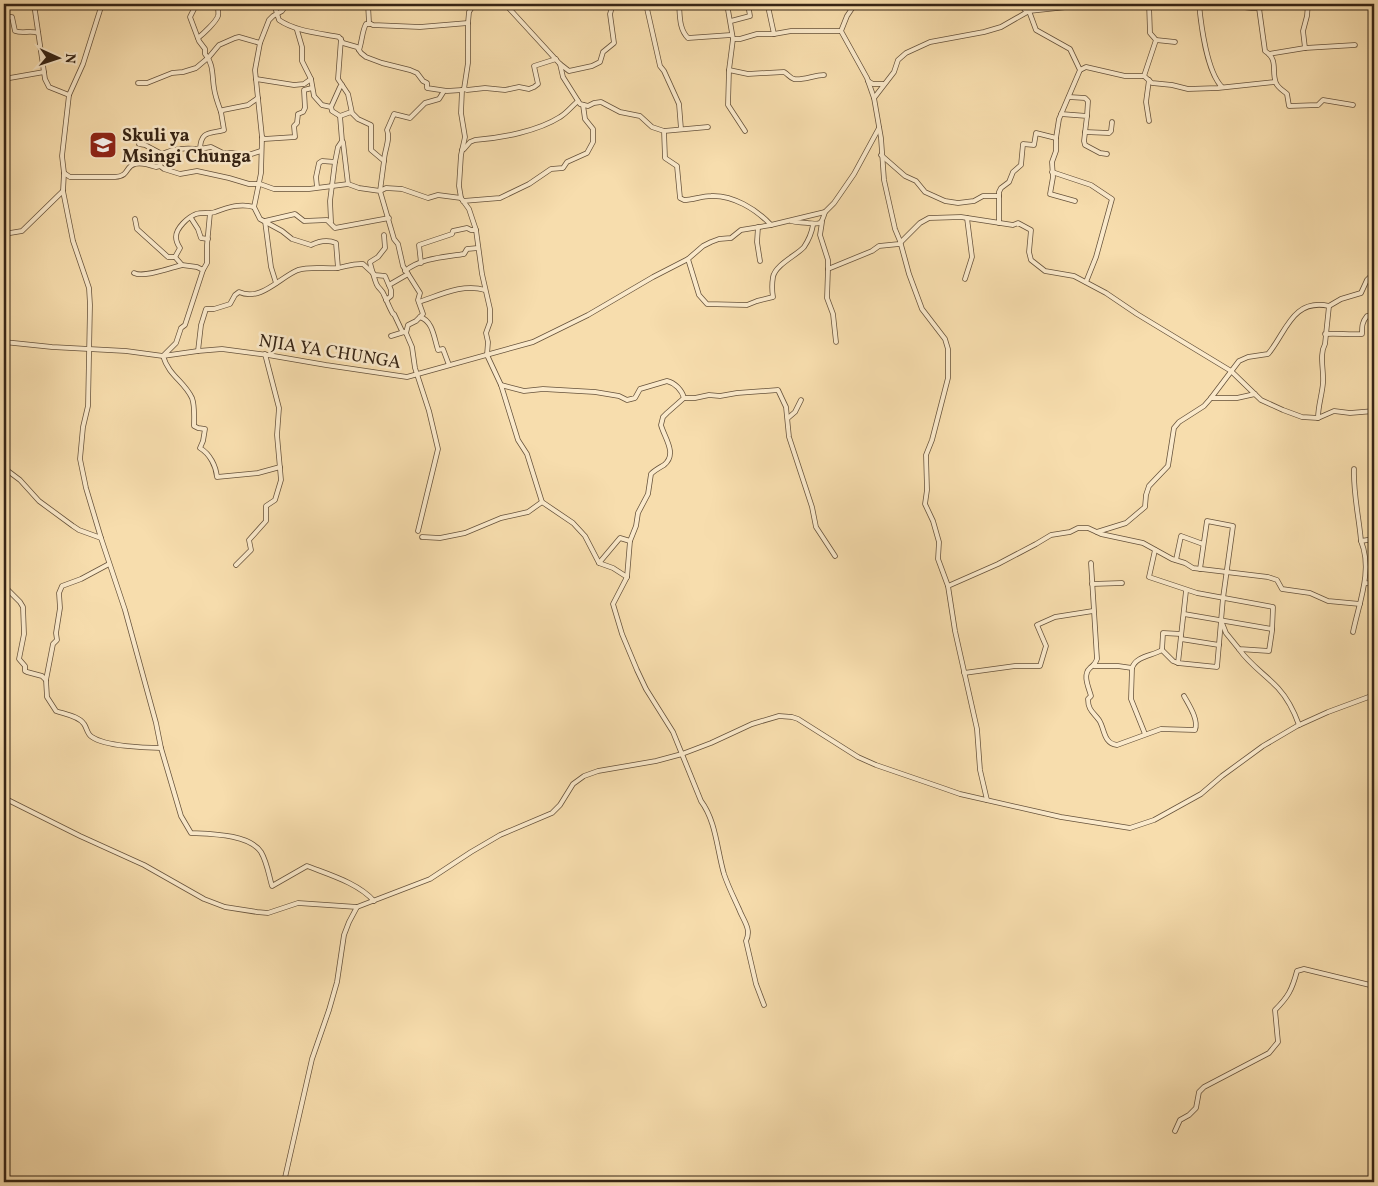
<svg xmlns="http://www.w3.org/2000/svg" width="1378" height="1186" viewBox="0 0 1378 1186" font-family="Vollkorn,serif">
<rect width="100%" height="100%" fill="#f7ddad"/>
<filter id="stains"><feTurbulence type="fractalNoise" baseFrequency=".004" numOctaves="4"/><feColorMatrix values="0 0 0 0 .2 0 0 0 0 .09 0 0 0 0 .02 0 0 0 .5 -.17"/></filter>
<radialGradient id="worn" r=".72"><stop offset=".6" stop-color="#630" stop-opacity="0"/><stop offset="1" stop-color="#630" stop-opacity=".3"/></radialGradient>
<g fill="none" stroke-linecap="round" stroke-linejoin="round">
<defs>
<g id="minor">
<polyline points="34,4 45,79 49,87 69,95"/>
<path d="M102,4L83,64L69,95L62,156L64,173L63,191L73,241L89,288L90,305L88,406L83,427L80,459L86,488L101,538L125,610L156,723L161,748L181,816L191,833C211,834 249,834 261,852C267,862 269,876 272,886L307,866C330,875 358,883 374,901"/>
<path d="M193,4L194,9L190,17L199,41L205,49V54C214,64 212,77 214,88C215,96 218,104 221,112"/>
<path d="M274,4L279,20C295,31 319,33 339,37L343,43L357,47L361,53L366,57L382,63L410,70L417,73L423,81L427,83V88L447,91L462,90"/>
<path d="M287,4L282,11L273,16L269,20L260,43L255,70L262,137L261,173L254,207L260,219L282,231L292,239L311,245C319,241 327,239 336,243L338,268"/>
<polyline points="368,4 369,23 373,25 420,27 468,23"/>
<polyline points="389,4 394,6 396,4"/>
<path d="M474,4L469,12L468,23V63L464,89L462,90L461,113L465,137L461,155L459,186L461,198L469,209L476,230L482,274L490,309V322L486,333L488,342L487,355L501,385L518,440L527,454L542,502L573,523L585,536L599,563L613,568L627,577L613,604L622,634L637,670L646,689L673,732L701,801C716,821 717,850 724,874C728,886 734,898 739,909C743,920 752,929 746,941L756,984L764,1005"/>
<path d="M505,4L560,64L563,77L580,104L588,106L594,103L601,102L620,112L640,116L652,127L664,131L665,158L677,166L680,198L684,200C693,200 702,196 711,196C733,195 756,209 771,225L825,212L834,203L854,174L879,128"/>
<polyline points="646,4 660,66 664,71 679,104 681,129"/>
<path d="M679,4C680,16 679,29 688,38L731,35"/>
<polyline points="727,4 733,39 729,70 728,105 745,131"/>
<polyline points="770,4 769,11 774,34 791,31 841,31"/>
<polyline points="855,4 847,16 841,31 867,78 874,98"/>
<polyline points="1020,4 1025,10 1029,11 1036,30 1070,49 1080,70 1059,119 1056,138 1056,151 1052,162 1053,177 1050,194 1075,201"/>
<path d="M1199,4C1201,25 1207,72 1222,87"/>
<path d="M1224,4C1241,6 1258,12 1273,4"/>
<path d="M1259,8L1265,51C1279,60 1271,71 1276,83C1278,88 1284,91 1287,94L1289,106L1318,105L1323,100L1353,105"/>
<path d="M4,17H12L15,31C23,34 30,30 38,33"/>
<polyline points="731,21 750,16 748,4"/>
<polyline points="297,30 302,47 302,61 311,79 314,96 322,105 331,107 332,111 340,116 351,112"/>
<path d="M198,38C203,34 216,22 218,16C219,12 218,8 217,4"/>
<polyline points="341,39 338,79 348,94 352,113 358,119 371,125 371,150 384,161 380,191 386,188 402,189 428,198 438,195 461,198"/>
<polyline points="733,39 740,39 757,34 774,34"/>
<polyline points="1156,40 1175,42"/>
<polyline points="1305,48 1303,31 1307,16 1308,4"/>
<path d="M359,50C362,42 362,31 366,24H370"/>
<polyline points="1269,54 1305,48 1355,45"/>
<polyline points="560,64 569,71 592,66 600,62 603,52 614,43 610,14 613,4"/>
<path d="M729,70L748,74L784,72C788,74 790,78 794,79C801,81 815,75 824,75"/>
<polyline points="1080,70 1086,67 1125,76 1144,76 1156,40 1150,33 1149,4"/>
<polyline points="1144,76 1152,83 1172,85 1188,89 1218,88 1275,82"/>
<polyline points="4,79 44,72"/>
<polyline points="256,79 294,85 304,84 311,79"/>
<polyline points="1149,80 1146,102 1149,121"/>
<polyline points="868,81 873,84 884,84"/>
<polyline points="138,83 147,83 172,73 183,72 196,68 209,57 219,45 235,38 239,37 260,43"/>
<polyline points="464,89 467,90 485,88 505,90 519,87 529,89 534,87 538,84 534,66 556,59"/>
<polyline points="1069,97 1085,98 1088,101 1087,116"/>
<polyline points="331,107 340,87 342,85"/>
<polyline points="1061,114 1087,116 1084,141 1085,145 1100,153 1107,154"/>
<polyline points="664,131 708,127"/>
<polyline points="1085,132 1109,133 1111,131 1112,122"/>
<polyline points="262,137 264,139 295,137 294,126 297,123 298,114 303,112 305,108 304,90 312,88"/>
<polyline points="343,142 348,184"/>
<polyline points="139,144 145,145 162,154"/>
<polyline points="200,149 211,147 223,153 232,153 248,155 261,151"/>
<path d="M462,150L464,149L470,142L475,140C502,138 538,131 560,117C567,113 572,106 578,101"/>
<polyline points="881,155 905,176 916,181 925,192 945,201 958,203 974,201 983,196 999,196"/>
<path d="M384,161C384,151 391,139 387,130L394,114L410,118L425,103L439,99L444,91"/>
<polyline points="160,166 164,169 180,174 197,171 229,178 249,184 260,184 274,189 309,189 348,184 359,188 380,191 394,239 398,244 403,266 420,293 418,300 423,314 416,321 408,325 406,333 412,347 415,368 429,411 438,449 418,531"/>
<polyline points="1052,172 1091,185 1112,199 1096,257 1086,282"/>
<path d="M64,173L70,177H115C130,176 125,166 135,164C141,162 150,165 156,167L160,166L162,154C174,148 186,148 200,149C201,130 210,134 224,130L221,112L223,110L248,105L258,98"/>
<polyline points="317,187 316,177 319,163 322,161 335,162 338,147 342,141 340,116"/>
<polyline points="463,201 500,198 529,184 551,169 563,168 567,162 587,153 593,142 593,129 585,119 583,105"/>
<polyline points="191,218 198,229 201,238 208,239"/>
<path d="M135,219L137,229L168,257H175L180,248C178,245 176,241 176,237C176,228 188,217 196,214C202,212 209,214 215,212C228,207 241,203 254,207"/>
<path d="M791,221C797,223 802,222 808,223C820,224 821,226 825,212"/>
<polyline points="331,222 330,201 335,162"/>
<polyline points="822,222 820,235 828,260 828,269"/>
<polyline points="999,223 999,192 1001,188 1009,182 1013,172 1021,165 1023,144 1034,145 1036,133 1056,138"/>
<path d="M771,225L741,230L731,238L719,239L711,242L703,246L688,259L699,295L707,304L747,305L757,301L773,297C772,291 772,283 773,277C775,265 797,255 804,247C808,241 812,231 813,225"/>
<polyline points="758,227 757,242 760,261"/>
<polyline points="4,234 22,231 63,191"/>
<path d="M384,235L385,248L378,257L370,262C370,264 376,284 377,285C379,289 383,291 384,295C387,301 389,307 393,314H394L402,331L406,333"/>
<polyline points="175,257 182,265 197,267 203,270 207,263 207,245 210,213"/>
<polyline points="421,263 419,245 452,234 453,231 467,228 471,230 476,230"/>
<path d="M203,270L185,325L181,328L176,343L163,356C169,376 184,381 192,398C195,406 194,417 194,426L198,428L205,429L203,441L200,448C210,454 216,466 217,477L258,473L280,467"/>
<path d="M405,271C420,258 446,257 464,254L467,249L478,248"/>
<path d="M134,273C144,278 170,268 182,265"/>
<polyline points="965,279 972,257 967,218"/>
<polyline points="276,283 271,267 265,221 295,214 304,221 327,220 335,228 389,218"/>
<polyline points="389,285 408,274"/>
<path d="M419,302C440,295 463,283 485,290"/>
<path d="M420,317C433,321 434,338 438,350L443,349L449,365"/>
<path d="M1325,334C1338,333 1349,335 1362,334C1362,326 1362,322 1367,316H1374"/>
<polyline points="391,336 404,332"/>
<polyline points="4,342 52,347 126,351 163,356 198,351 222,349 268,355 326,365 407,377 533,342 588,315 653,277 688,259"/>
<polyline points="836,342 833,314 827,298 828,269 872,251 879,246 899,244 920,223 929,218 961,217 1013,225 1018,223 1031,230 1029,252 1031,260 1045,271 1074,276 1106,293 1137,314 1231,371 1261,400 1283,410 1302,417 1318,418 1334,411 1350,413 1374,411"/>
<path d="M198,351L201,325L206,309H214L230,304L235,295L239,292C261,302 280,277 298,270C311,266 324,269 337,268C345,267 354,263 363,264L375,275L385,276L391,290V296L386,300"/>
<path d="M501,385L524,391L543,389L595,392L619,396L627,400L635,398L640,389L667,381C675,383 682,390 684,398"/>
<polyline points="1211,398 1237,398 1255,394"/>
<polyline points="788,418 795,412 801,400"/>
<path d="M1318,418C1318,406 1322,395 1323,383C1324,370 1319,355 1325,344L1329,306L1341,299L1361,293L1367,280L1374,273"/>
<polyline points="4,468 20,480 39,501 73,526 79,530 101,538"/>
<path d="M1354,469C1353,493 1359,517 1361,541L1374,539"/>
<path d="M1097,532L1126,523L1145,507L1146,495L1149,486L1168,466L1174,428L1179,422L1204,406L1211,398L1239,361L1248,357L1268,354C1286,333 1292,298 1329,306"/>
<polyline points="422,537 440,538 465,533 501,518 528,512 542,502"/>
<polyline points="1155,550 1149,577 1197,593 1273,607 1272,631 1269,651 1239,649 1226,633 1222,623"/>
<polyline points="1176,560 1181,536 1203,544"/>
<polyline points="599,563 620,538 630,541"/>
<path d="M1091,563L1097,659C1095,665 1094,664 1090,668C1082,675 1089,688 1091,696L1088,699C1088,710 1093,712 1099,720C1105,729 1103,743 1117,745L1161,729L1195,730C1199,720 1189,705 1184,696"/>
<polyline points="236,565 251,550 249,540 266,521 266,506 275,500 281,480 277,435 279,408 265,354"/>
<path d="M627,577L630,541L636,526L638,513L648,494L651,474C655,470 659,468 664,465C678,454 664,437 661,425L663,417L667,413L684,398H695L709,395L720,396L737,393L778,390L786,407L789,437L812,507L816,527L835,556"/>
<polyline points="1365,583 1374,584"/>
<polyline points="1092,584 1122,583"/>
<path d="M4,586L20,602L23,607L24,634L19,659L25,666V671L27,672L42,676L46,680L47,697L56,711C64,714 79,716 84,724C87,728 87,734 92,737C105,746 144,748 161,748"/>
<polyline points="948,586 998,564 1036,544 1051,535 1070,532 1078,528 1088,528 1101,534 1143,543 1172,559 1185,563 1193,568 1268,577 1277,580 1282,589 1310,593 1328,601 1360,604"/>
<polyline points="1186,591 1178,663 1217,667 1223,598 1233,526 1207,521 1200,569"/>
<polyline points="1184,614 1272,629"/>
<path d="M1353,632C1359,603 1373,570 1361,541"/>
<polyline points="1181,639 1219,645"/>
<path d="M1239,649C1250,665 1265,674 1278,688C1288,699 1294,711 1299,725"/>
<polyline points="1162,650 1163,633 1181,634"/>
<polyline points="1094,666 1118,666 1132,668 1131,699 1145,734"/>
<path d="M1132,668C1136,656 1152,656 1162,650L1173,661L1178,663"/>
<polyline points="964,673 1015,666 1040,666 1046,646 1037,625 1055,617 1093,611"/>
<polyline points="46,680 53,644 57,640 56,633 60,608 59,593 62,586 81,579 109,564"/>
<polyline points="4,798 80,836 144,865 204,899 225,907 257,912 268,913 298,903 357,907 430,879 471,852 500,835 552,813 560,805 573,784 584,776 598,771 656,761 682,754 711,743 752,724 779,716 792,717 798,719 858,757 876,765 940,787 960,794 1061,817 1130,828 1154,820 1201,794 1222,776 1263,746 1297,726 1328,712 1374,695"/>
<polyline points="987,800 980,770 977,729 955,631 948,586 938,559 939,542 933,521 925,504 927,490 926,455 932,440 948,378 948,349 945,339 922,309 909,274 900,241 895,229 884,180 881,138 874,98 894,72 898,60 906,53 930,42 984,32 1001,27 1029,11 1067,7 1128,4"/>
<path d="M1175,1131L1180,1120L1189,1115L1196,1108L1199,1092L1204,1087L1269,1053L1278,1042L1275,1010C1288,997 1292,990 1297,971L1304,969L1374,986"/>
<polyline points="284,1182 312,1059 329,1010 337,982 344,935 349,922 357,907"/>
</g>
</defs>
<use href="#minor" stroke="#66523b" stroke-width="5.5"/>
<use href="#minor" stroke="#fae9ca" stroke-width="4"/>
</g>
<defs>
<symbol id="school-square" viewBox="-11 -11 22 22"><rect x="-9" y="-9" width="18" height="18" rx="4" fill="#8f2418" stroke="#fae9ca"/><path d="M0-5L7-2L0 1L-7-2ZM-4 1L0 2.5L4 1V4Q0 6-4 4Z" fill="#fff"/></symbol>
</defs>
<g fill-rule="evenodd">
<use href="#school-square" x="87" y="129" width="32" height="32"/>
</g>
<g text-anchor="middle" stroke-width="5" stroke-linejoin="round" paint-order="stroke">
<g font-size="18" font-weight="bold" fill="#362415" stroke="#fae9ca" text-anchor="start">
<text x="122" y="141">Skuli ya<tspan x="122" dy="21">Msingi Chunga</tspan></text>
</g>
<g font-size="18" fill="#362415" stroke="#fae9ca">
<text transform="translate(330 351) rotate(9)" y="6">NJIA YA CHUNGA</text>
</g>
</g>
<rect width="1378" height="1186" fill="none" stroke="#f7ddad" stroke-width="20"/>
<rect x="5" y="5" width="1368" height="1176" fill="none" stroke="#362415" stroke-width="2.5"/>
<rect x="10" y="10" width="1358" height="1166" fill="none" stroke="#362415"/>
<g transform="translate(58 58) rotate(93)" stroke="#fae9ca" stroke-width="4" paint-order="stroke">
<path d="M0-4L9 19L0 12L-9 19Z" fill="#362415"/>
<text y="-8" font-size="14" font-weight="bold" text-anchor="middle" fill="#362415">N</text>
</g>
<rect width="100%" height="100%" filter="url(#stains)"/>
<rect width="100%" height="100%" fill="url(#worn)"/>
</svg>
